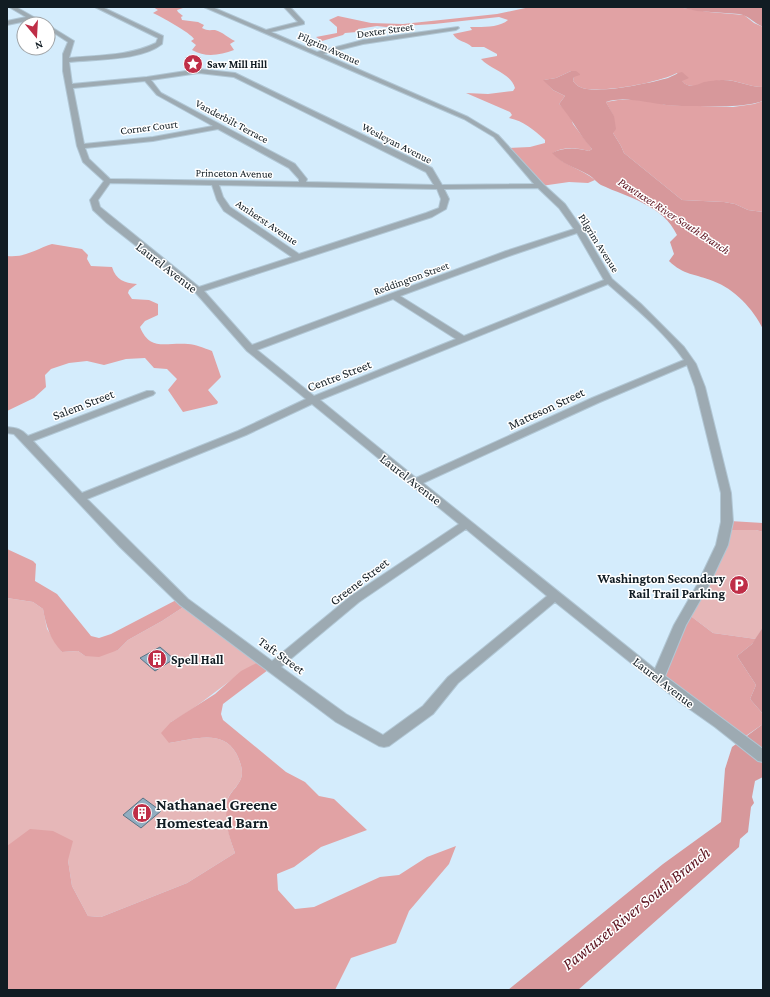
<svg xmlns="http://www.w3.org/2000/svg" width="770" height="997" viewBox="0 0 770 997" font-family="'Crimson Pro',serif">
<rect width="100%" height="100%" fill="#d4ecfc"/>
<g fill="#e6b7b8">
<polygon points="726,530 756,530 763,532 763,627 756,639 713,633 688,614"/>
<path d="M7,598L33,602L43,609L47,629L62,652L78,651L85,656L118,650L128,640L162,621L188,604L264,659C230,677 204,704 171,722L169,743C191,740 222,728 236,753C239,759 242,766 242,773C242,785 228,792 227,802C225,820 229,837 235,853L187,883L101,917L88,916L72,886L68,860L7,846Z"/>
</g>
<g fill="#e1a2a4">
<path d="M153,7H186L177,10L178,12L183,16L181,17L182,20L198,22L204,25L202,28C207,31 210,30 215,30C223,32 228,38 235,41L230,44L234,50C220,55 206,58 192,50L196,45L191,41L194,39C191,33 160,16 153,13L158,10Z"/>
<path d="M530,7L683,8L709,12L744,15L754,23L763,27V87C749,87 737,80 724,80C712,81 699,89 687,85C682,83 680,78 677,73C661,82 596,95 580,87C577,86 575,83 573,81L574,77L571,71L556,78L544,80L553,90L565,96L559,104L570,115L573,124L592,149L589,151C578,148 563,146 553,153C564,166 582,169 595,180L588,183L569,182L541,186L507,148L530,147L545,143V140C534,130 524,121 509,118L512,115L510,112L466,93L488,94L513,91L515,88C511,73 491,70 481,59L497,56V54L484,47H472C466,41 457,42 453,34L472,30L470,27C481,27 499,28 508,20L499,17L434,24L386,27L377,26L358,29L357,32L345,33L343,35L322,41L316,37L337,33V27L329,20L338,16L371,23L403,24L497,14Z"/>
<polygon points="618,100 647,100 666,105 733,107 754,104 763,101 763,212 748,210 735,204 724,202 682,200 624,153 621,146 613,133 614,117 606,102"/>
<path d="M52,244L82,249L88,255L87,259L91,266L112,267C116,280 124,283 137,284L129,290L128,293L132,299L149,300L158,304V315L145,321L140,327C150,352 166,342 188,344C195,344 204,348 212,351L221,377L208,390L218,402L217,404L183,412L168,390L177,379L167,369L154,368L145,358L126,359L104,365L87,361L69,363L51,369L45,375L46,387L34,398L7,411V256C25,258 36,249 52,244Z"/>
<polygon points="730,521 763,523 763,532 756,530 726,530"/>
<path d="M7,549L33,561L36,564L35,581L57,594L91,636L99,638L111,634L182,597L188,604L162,621L128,640L118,650L99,657L85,656L78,651L62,652C50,639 46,626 43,609L33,602L7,598Z"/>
<polygon points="688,614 713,633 756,639 752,644 737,656 756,685 750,699 763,714 763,724 740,740 661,680"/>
<path d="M264,659L272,667L223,704L221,714L223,720L286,772L305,782L319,796L334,799L367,830L321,847L294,867L277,874L278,890L295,909L314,907L380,877L399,875L427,857L456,846L449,864L409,911L396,943L351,958L335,990H7V846L30,829L53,831L73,841L68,860L72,886L88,916L101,917L187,883L235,853C229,836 224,822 227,803C228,792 242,785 242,773C242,766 239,759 236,753C222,728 191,740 169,743L161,733L171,722L215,694L241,671Z"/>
</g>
<g fill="#d7989b">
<path d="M640,7H763V27C754,23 748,15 739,14L697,11L683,8Z"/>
<path d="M571,71H576L580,74V75L574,77L573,81C575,83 577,86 580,87C595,95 650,83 668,78C673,76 677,73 682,72L689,78L682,81C689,89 697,85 704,82C709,81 718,80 723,80C737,80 749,87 763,87V101C741,108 720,106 697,106C687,106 676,106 666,105C648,103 624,96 606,102L614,116L616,129L613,133L621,146L624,153L682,200L724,202L735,204L748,210L763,212V329C753,309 735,289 713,281C696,274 683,275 669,261L674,254L670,242L677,235C663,205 629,198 601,185C596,182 592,176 587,174C574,167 562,164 552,153C564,147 577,148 589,151L592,149C579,135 572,118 559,104L565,96L553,90L543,80L556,78Z"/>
<polygon points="763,627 763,714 750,699 756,685 737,656 752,644"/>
<polygon points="763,724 763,777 755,781 752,797 754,803 751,807 748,832 740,839 739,847 578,990 508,990 663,864 721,822 725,769 732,747"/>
</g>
<g fill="#91adc0" stroke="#597385">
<polygon points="160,647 174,659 155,671 140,658"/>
<polygon points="143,798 161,811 141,828 123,815"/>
</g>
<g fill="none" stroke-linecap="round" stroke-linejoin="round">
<defs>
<g id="minor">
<polygon points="9,7 16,7 46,24 39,24 31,20 7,25 7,21 26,17"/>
<path d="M95,7H102L163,36L162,44C141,61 95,59 69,62L72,84L147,77L199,69L235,73L432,168L442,185L534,184L494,137L464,119L204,7H212L266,30L298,22L284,7H290L304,22V24L271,32L317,52L363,40L458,27L459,28L456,30L363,44L323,54L468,117L498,135L543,184L565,204L583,230L612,279L641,304L684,347L696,364L705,387L731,493L733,522L728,545L709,585L686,625L665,676L763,749V762L758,761L715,727L681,703L555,602L458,683L433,714L389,746L384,747L379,746L336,722L180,605L120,547L14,434L7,433V427C17,428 21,429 28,436L147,391H153L155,393L153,395L33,441L82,493L238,431L306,399L247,351L195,292L107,223L93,210L90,200L104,181L83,162L77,146L63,71V54L68,42L48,29V25L74,41L69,58C99,55 129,56 156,43L158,38ZM199,73L234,77L426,172L434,185L306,182L307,179L295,164L161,93L151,80ZM145,81L157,95L213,126L153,137L84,144L73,88ZM218,129L289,168L299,179V182L110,179L89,159L85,148L153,141ZM110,183L212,185L217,200L224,211L292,257L199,287L100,207L98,200ZM219,185L437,189L441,199L439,208L426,213L299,254L230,207L223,197ZM538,188L559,208L574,229L506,251L252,345L204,291L432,217L446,209L449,199L444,189ZM577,233L604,280L464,336L400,296L512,255ZM608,284C633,306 665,332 684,360L592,398L416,478L320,400ZM393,299L456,339L314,396L257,350ZM687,365L695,387L721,493V522L716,545L697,585L674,625L655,669L423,483L600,402ZM312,404L459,524L351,596L272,661L188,599L87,499L246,435ZM466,529L547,596L448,677L423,706L383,735L346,714L281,667L359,602Z"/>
</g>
</defs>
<use href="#minor" stroke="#b1c7d5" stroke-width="2"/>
<use href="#minor" fill="#9daab2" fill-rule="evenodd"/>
</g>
<defs>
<symbol id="sight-disc" viewBox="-11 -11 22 22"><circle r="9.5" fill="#bf2e47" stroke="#fff"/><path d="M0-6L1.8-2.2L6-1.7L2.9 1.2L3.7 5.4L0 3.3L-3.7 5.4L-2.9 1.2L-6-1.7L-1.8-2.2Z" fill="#fff"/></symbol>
<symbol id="parking-disc" viewBox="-11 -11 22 22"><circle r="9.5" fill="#bf2e47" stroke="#fff"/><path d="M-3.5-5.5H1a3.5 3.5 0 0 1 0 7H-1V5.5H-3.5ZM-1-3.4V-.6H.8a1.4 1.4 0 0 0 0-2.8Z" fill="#fff"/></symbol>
<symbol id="building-disc" viewBox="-11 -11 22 22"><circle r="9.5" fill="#bf2e47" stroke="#fff"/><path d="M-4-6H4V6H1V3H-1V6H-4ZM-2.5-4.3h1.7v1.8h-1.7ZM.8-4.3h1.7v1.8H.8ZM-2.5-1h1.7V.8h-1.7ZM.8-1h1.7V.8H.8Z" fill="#fff"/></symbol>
</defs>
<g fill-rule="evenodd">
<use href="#sight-disc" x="182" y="53" width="22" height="22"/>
<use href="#parking-disc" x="728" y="574" width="22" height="22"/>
<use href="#building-disc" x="146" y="648" width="22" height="22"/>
<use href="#building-disc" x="131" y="802" width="22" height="22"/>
</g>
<g text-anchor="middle" stroke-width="3" stroke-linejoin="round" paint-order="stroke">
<g font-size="11" fill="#111c23" stroke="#fff">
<text transform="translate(385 30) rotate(-8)" y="4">Dexter Street</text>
<text transform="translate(329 48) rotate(24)" y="4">Pilgrim Avenue</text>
<text transform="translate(232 121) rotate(28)" y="4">Vanderbilt Terrace</text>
<text transform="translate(149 127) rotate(-7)" y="4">Corner Court</text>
<text transform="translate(397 143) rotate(27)" y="4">Wesleyan Avenue</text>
<text transform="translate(234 173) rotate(1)" y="4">Princeton Avenue</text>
<text transform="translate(267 222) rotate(34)" y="4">Amherst Avenue</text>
<text transform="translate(599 243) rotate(58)" y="4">Pilgrim Avenue</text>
<text transform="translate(411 278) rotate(-20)" y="4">Reddington Street</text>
</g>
<g font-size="11" font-weight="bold" fill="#111c23" stroke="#fff" text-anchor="start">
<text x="207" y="68">Saw Mill Hill</text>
</g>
<g font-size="12" font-style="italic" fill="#5c121e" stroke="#fff">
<text transform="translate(674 216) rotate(33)" y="4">Pawtuxet River South Branch</text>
</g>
<g font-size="13" fill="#111c23" stroke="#fff">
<text transform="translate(167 267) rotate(38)" y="5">Laurel Avenue</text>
<text transform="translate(339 375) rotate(-21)" y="5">Centre Street</text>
<text transform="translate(83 404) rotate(-21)" y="5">Salem Street</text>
<text transform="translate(546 408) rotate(-25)" y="5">Matteson Street</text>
<text transform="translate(411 479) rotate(38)" y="5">Laurel Avenue</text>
<text transform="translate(359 581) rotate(-37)" y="5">Greene Street</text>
<text transform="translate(282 655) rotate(36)" y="5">Taft Street</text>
<text transform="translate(664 682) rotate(38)" y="5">Laurel Avenue</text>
</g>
<g font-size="13" font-weight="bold" fill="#111c23" stroke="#fff" text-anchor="end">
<text x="725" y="583">Washington Secondary<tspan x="725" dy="15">Rail Trail Parking</tspan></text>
<text x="171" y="664" text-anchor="start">Spell Hall</text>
</g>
<g font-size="16" font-weight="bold" fill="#111c23" stroke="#fff" text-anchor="start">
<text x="156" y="810">Nathanael Greene<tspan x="156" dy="18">Homestead Barn</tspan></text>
</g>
<g font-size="17" font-style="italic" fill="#5c121e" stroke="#fff">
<text transform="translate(636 908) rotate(-39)" y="6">Pawtuxet River South Branch</text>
</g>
</g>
<rect width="770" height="997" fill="none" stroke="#111c23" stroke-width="16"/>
<g transform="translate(36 36) rotate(162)"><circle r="19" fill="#ffffff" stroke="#a0a4a7"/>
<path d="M0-3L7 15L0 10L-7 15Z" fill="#bf2e47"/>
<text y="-6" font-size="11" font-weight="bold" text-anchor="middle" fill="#111c23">N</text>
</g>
</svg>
